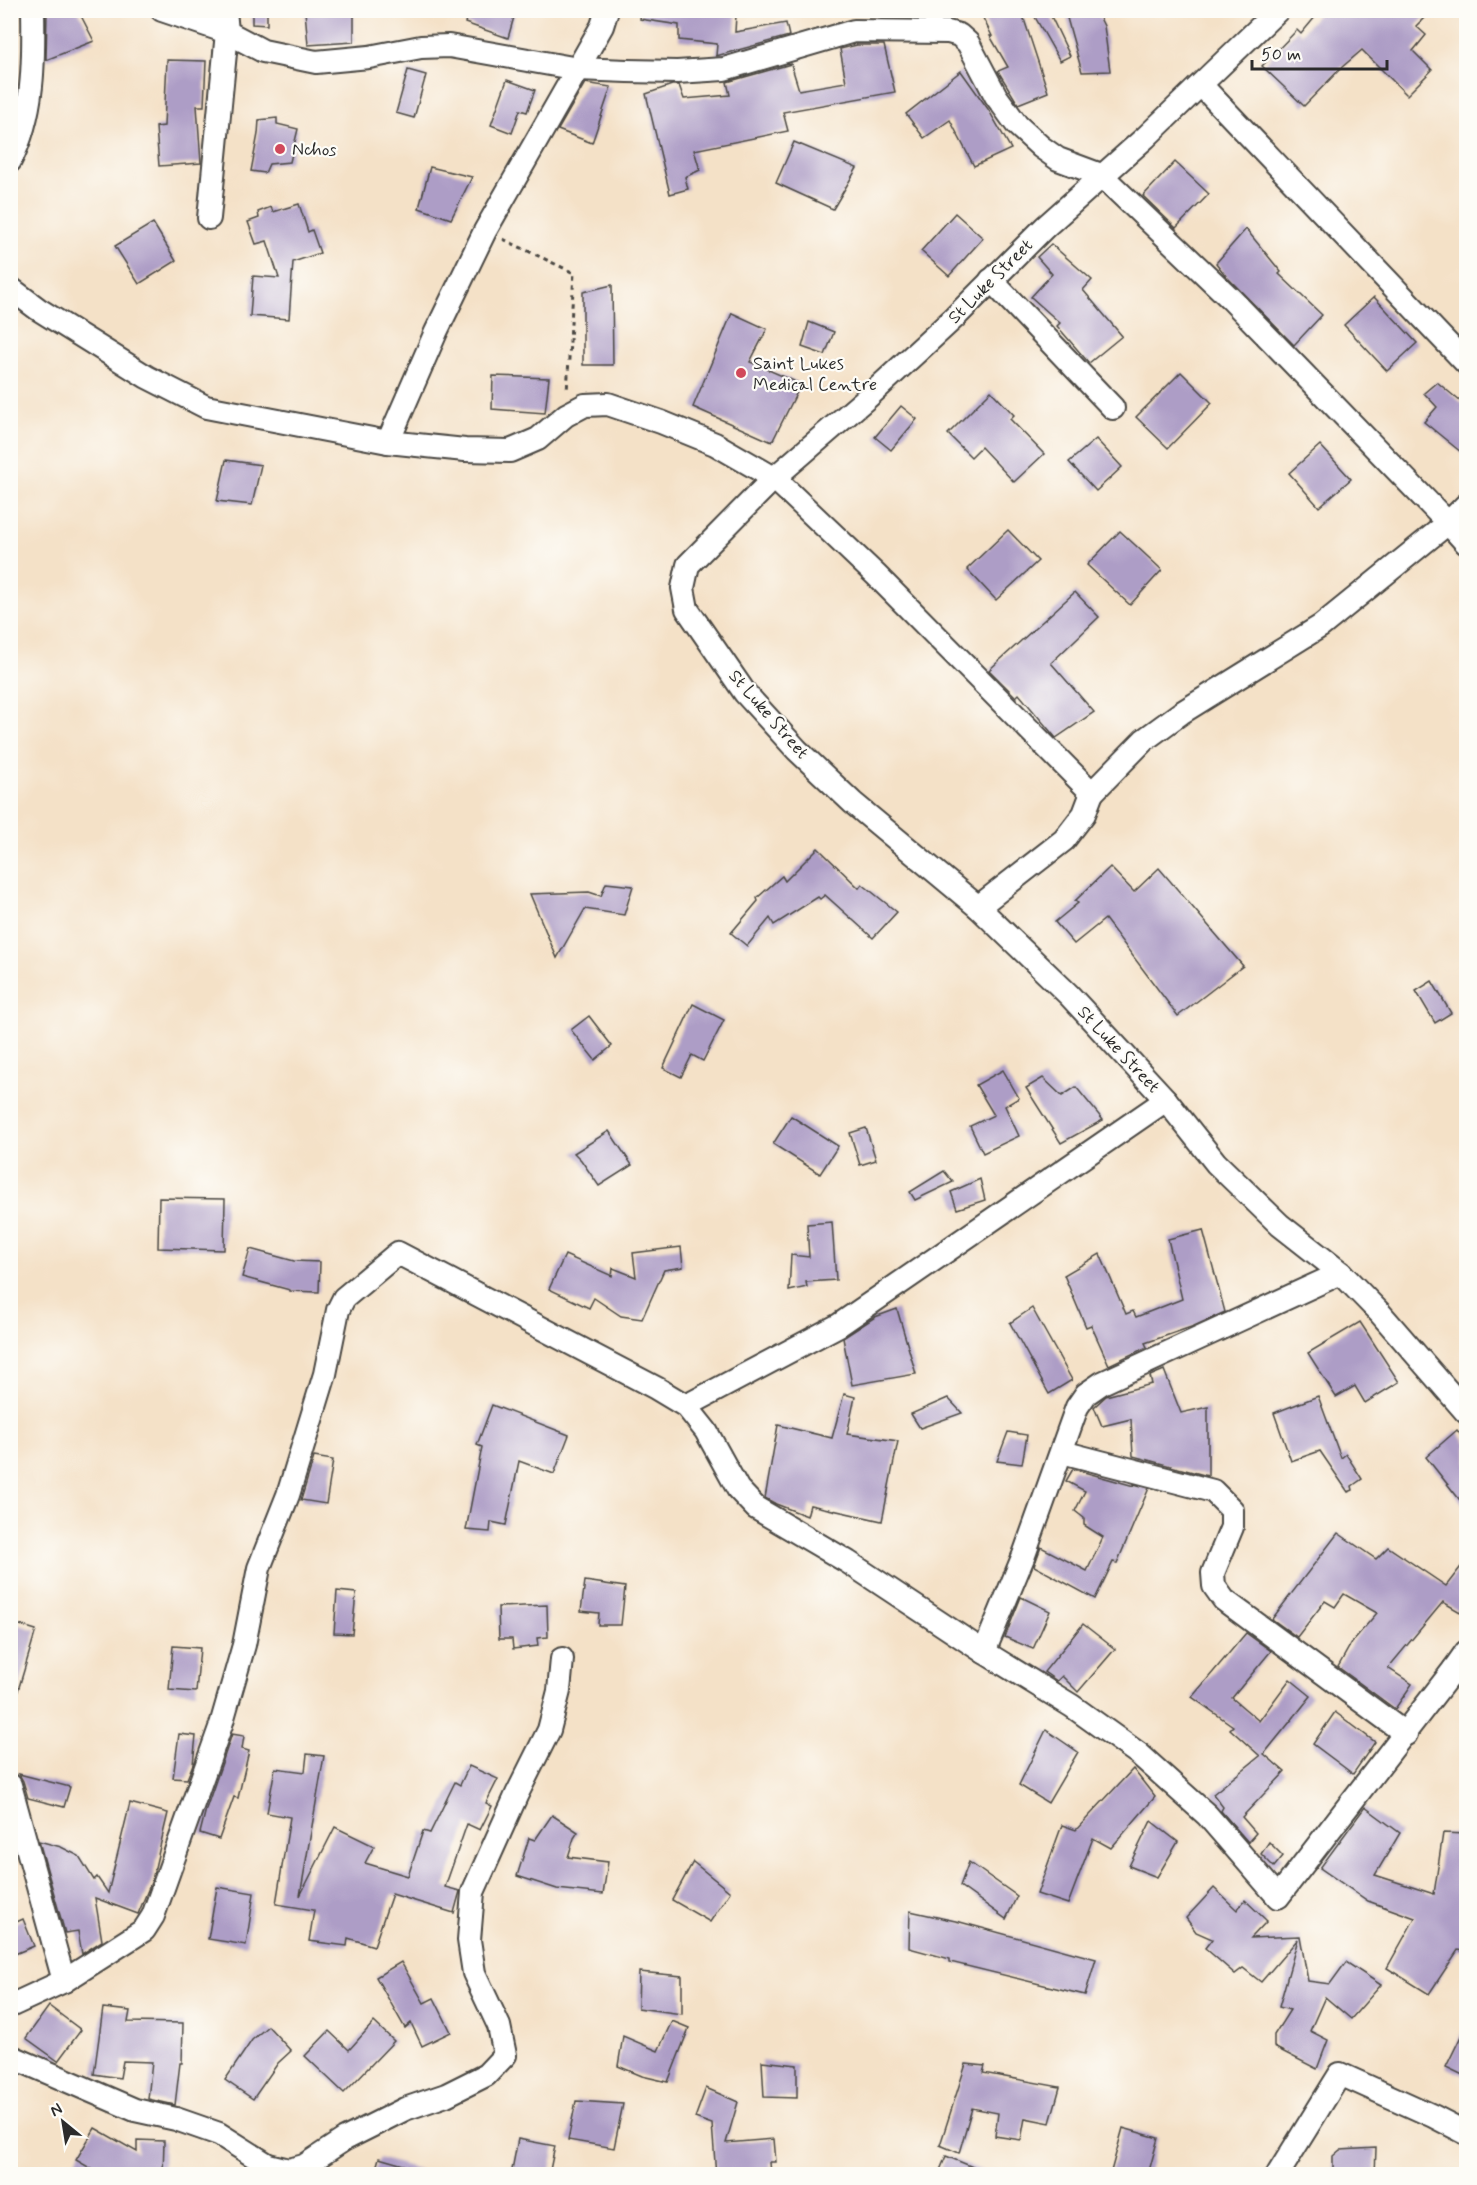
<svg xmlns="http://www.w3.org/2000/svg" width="1477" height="2185" viewBox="0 0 1477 2185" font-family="Mynerve,sans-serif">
<rect width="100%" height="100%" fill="#fdfcf7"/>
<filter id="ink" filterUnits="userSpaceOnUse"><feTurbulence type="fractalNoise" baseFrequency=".0167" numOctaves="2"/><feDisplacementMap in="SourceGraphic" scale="12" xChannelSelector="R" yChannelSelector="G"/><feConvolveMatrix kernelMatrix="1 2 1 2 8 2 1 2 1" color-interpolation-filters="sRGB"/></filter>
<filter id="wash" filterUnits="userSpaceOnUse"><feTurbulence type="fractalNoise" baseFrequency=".008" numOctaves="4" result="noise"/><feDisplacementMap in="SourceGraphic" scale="24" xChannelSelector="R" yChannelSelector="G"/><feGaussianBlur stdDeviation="1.35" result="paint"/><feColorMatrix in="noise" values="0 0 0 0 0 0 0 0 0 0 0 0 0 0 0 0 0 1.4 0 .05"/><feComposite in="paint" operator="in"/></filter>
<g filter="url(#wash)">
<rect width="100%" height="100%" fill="#f4e1c7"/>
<g id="blocks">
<g fill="#ad9dc6">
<polygon points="54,10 78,10 94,41 46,60 47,13"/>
<polygon points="252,10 267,10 267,25 252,24"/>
<polygon points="354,10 354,42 308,45 305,11"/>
<polygon points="468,10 516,10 508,38 465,23"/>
<polygon points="641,10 721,10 721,13 736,15 735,32 786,23 789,36 716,56 717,44 679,40 679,25 640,19"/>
<polygon points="979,10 1021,10 1048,92 1018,104 998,71 1008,67 990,36 992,36"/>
<polygon points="1031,10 1048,10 1070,56 1060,61"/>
<polygon points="1096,10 1104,26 1110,71 1082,72 1067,18"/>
<polygon points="1321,10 1432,10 1416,26 1426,35 1413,51 1432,70 1407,95 1362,50 1341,68 1304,106 1262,66 1297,30 1301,34"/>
<polygon points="857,45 884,45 895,92 783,112 788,131 694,150 700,170 685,177 688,189 670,194 646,94 672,85 679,85 684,99 730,95 727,82 791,64 799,90 846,82 840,49"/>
<polygon points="167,60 206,61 204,106 197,106 201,163 159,166 156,127 164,126"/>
<polygon points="408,70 426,75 414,118 396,113"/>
<polygon points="961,71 988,109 1011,149 974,166 950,120 924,138 906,114"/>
<polygon points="507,80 535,90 527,112 520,110 512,133 491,125"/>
<polygon points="585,83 611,87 592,143 558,130"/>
<polygon points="277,118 277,124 298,129 290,162 269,164 265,173 251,171 258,134 259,120"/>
<polygon points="794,142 857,168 833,209 776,183"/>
<polygon points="1175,162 1209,194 1176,228 1143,196"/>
<polygon points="430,167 472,177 451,219 419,208"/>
<polygon points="299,204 308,232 312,230 320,253 293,262 289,319 250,316 253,276 279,278 267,241 256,244 248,222 259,218 258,212 271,207 273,212"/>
<polygon points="955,213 983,238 949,276 921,251"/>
<polygon points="153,223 176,261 139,284 115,246"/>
<polygon points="1246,229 1281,272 1279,274 1322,315 1294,345 1226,276 1216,263"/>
<polygon points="1051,244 1092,280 1083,290 1122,336 1089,363 1057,326 1060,323 1031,297 1052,274 1037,257"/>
<polygon points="612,285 613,365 583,365 583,292"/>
<polygon points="1374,297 1417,343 1387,371 1344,325"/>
<polygon points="732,313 767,329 750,362 801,384 772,442 693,407"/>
<polygon points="809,322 834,332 825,355 802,347"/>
<polygon points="1181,372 1212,403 1168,448 1136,417"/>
<polygon points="493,376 549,378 545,413 492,409"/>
<polygon points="1437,382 1467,407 1467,457 1424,422 1437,407 1424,393"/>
<polygon points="991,391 1014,415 1010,419 1044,454 1014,482 981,447 971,457 948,434"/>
<polygon points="901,406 917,419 891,450 875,437"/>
<polygon points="1096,439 1122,467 1096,491 1069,462"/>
<polygon points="1320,445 1351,479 1319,507 1289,473"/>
<polygon points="226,460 261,465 252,505 217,501"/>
<polygon points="1008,530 1038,561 996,600 967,569"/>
<polygon points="1120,531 1162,570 1130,605 1087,565"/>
<polygon points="1075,592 1099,617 1051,663 1094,712 1056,738 1019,694 1016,697 989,670"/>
<polygon points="818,848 859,888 862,884 897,912 873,938 825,895 820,899 818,897 774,925 770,918 747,946 731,933 758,901 757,898 782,876 785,881"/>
<polygon points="1110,867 1134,892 1159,868 1243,966 1178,1016 1105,919 1074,944 1055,922 1078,903 1075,901"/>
<polygon points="606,883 633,886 624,915 585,909 557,958 530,894 589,892 601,896"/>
<polygon points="1432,981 1451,1013 1435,1023 1416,991"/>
<polygon points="693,1004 724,1020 703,1061 692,1055 681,1077 663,1068"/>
<polygon points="589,1016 612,1046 595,1060 571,1030"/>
<polygon points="1003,1070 1019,1098 1005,1106 1019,1136 983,1153 970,1126 994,1115 976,1085"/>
<polygon points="1043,1078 1062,1096 1076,1087 1103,1120 1061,1143 1026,1088"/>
<polygon points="791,1116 838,1146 820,1174 773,1144"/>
<polygon points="866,1128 876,1160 860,1165 850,1133"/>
<polygon points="609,1131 632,1165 599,1186 581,1160 574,1153"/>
<polygon points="944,1171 953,1182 915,1200 910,1192"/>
<polygon points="980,1179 985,1200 957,1209 951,1192"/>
<polygon points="159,1198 225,1199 224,1250 158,1248"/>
<polygon points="832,1222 836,1280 806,1282 807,1287 789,1291 791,1255 809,1257 807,1224"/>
<polygon points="1203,1230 1225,1312 1194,1326 1145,1343 1147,1347 1109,1365 1091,1325 1086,1327 1064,1275 1100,1254 1126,1314 1133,1311 1136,1317 1182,1299 1168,1239"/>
<polygon points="681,1247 683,1267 664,1270 642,1319 621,1316 594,1298 589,1308 549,1289 565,1255 612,1276 613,1268 636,1277 633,1253"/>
<polygon points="250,1249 294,1261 320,1262 319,1292 290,1291 290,1290 242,1277"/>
<polygon points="1032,1308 1072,1380 1049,1394 1010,1323"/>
<polygon points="897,1309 916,1374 852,1385 843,1338 875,1317"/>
<polygon points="1360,1322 1399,1382 1365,1403 1355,1386 1336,1397 1308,1353"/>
<polygon points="1164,1370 1181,1413 1208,1407 1208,1476 1133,1456 1131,1419 1102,1426 1094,1407 1106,1396 1152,1384 1150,1376"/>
<polygon points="844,1394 855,1397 847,1434 898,1441 882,1521 810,1505 807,1516 776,1504 765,1498 778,1425 832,1438"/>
<polygon points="1318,1396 1341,1458 1346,1454 1362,1479 1352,1486 1353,1490 1348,1492 1320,1451 1291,1461 1274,1413"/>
<polygon points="948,1398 962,1413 920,1428 911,1414"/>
<polygon points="492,1405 569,1435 554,1474 519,1461 506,1525 491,1522 490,1532 466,1530 482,1447 477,1445"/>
<polygon points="1457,1430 1467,1443 1467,1509 1426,1457"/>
<polygon points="1008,1432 1027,1435 1022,1464 997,1461"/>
<polygon points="314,1457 333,1460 326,1504 301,1500"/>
<polygon points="1073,1469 1134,1486 1134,1484 1149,1488 1117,1563 1113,1562 1095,1599 1034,1566 1041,1547 1087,1571 1103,1537 1084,1525 1084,1518 1075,1511 1085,1491 1066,1481"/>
<polygon points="1338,1533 1376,1559 1388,1547 1446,1586 1467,1559 1467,1616 1443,1602 1388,1668 1412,1684 1395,1709 1338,1667 1352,1642 1377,1613 1344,1594 1335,1607 1325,1601 1297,1637 1272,1619"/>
<polygon points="585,1581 625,1587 621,1625 598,1625 599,1613 581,1611"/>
<polygon points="337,1591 356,1593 352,1634 334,1633"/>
<polygon points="1021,1597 1050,1611 1033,1649 1005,1637"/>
<polygon points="547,1605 548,1637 537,1638 538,1646 513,1649 512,1639 499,1639 498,1607"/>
<polygon points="10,1622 36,1630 14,1704 10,1703"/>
<polygon points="1083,1624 1115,1649 1078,1692 1062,1676 1057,1681 1044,1672"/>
<polygon points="1246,1633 1271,1651 1232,1698 1259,1721 1290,1679 1311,1696 1264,1754 1285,1772 1242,1817 1256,1833 1248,1842 1221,1811 1223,1807 1213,1794 1260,1756 1230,1729 1233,1726 1192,1697"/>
<polygon points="173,1646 200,1648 196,1692 169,1690"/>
<polygon points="1335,1712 1375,1742 1353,1774 1313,1744"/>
<polygon points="1046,1730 1078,1752 1048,1803 1019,1785"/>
<polygon points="179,1734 196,1736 193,1764 187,1779 173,1778"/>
<polygon points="232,1734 244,1736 242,1749 249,1751 238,1798 234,1797 219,1839 200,1833 206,1809"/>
<polygon points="307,1754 324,1756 300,1896 335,1827 374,1846 365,1863 408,1876 423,1831 430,1833 455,1782 460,1785 469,1766 498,1779 486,1803 492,1806 480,1830 467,1824 445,1887 460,1891 454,1913 392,1894 374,1946 348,1938 347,1946 309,1941 314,1910 276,1904 290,1817 267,1813 275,1768 305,1772"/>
<polygon points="1133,1769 1155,1797 1111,1848 1093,1838 1068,1904 1037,1894 1062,1825 1076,1830"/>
<polygon points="19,1774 70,1787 64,1807 28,1798 23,1781"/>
<polygon points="130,1803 168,1813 152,1880 138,1914 95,1898 102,1941 82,1954 78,1931 65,1933 39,1841 61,1847 79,1856 94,1880 97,1877 108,1893"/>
<polygon points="1365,1807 1400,1833 1375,1875 1434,1894 1443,1833 1467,1834 1467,1952 1458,1950 1429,1994 1387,1968 1415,1918 1368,1901 1320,1868"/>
<polygon points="552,1815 578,1832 574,1838 568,1857 608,1862 603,1894 557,1889 517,1876 529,1838 535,1840"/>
<polygon points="1151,1821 1178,1842 1157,1877 1129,1866"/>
<polygon points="1269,1842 1283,1856 1274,1867 1261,1854"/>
<polygon points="693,1862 730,1892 710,1922 672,1900"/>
<polygon points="969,1862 1017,1896 1006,1919 960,1886"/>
<polygon points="217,1887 254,1893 246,1945 208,1939"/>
<polygon points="1214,1888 1237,1910 1245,1900 1267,1921 1251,1938 1300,1936 1308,1981 1330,1984 1346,1962 1381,1985 1351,2019 1325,1997 1310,2031 1328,2040 1317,2069 1274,2047 1274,2035 1290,2010 1279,2007 1298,1939 1261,1982 1243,1968 1235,1974 1205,1948 1212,1939 1196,1932 1186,1918"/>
<polygon points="910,1911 960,1922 1096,1959 1085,1995 950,1962 950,1959 909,1948"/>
<polygon points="23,1919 34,1946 10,1956 10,1925"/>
<polygon points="401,1962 424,2003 434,1998 451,2032 422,2046 411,2023 405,2028 376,1977"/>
<polygon points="639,1972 682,1976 682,2014 638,2008"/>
<polygon points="49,2006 81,2030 58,2061 26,2038"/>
<polygon points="103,2008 130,2011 128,2022 183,2023 182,2063 180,2063 175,2105 148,2099 152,2062 123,2061 120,2078 94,2074"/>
<polygon points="672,2021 689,2028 668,2082 642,2076 618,2066 623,2036 658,2051"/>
<polygon points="374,2022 394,2041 344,2093 305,2056 329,2031 349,2050"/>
<polygon points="1467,2024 1467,2077 1446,2067"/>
<polygon points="268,2026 291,2051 278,2063 253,2099 225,2080 252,2040"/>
<polygon points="762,2061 797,2065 797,2098 764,2097"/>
<polygon points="966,2064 985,2066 983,2073 1060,2087 1050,2123 1025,2118 1021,2140 995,2136 998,2113 972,2108 959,2153 940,2145"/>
<polygon points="706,2088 738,2102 726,2143 774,2139 776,2162 770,2162 771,2175 716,2175 712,2124 695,2118"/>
<polygon points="576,2101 623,2104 614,2148 568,2140"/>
<polygon points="95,2128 137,2152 137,2140 164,2141 163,2174 120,2172 118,2175 102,2175 76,2160"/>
<polygon points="1123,2128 1158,2138 1148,2175 1110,2175"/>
<polygon points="518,2139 555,2146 549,2175 511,2175"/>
<polygon points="1376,2148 1375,2175 1333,2175 1333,2156 1340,2150"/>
<polygon points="946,2156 990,2174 990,2175 938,2175"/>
<polygon points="379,2158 421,2170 420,2175 374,2175"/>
</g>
</g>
</g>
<g filter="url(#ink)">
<use href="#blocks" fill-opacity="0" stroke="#494642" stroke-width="1.5"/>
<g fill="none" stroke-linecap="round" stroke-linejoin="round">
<defs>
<g id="minor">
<polyline points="162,10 227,32 263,51 316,62 369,57 421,47 449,46 578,69 627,71 677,72 724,69 854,31 948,32 959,35 968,43 996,96 1017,125 1041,147 1058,159 1101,175 1231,299 1448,523 1321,626 1181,713 1144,740 1092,793"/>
<polyline points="1278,10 1146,137 1045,227 955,317 868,397 774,478 688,565 683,588 687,609 745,693 797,750 853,803 978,907 1069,995 1166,1100 1216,1163 1280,1225 1341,1273 1380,1313 1466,1412"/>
<polyline points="1201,85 1466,363"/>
<path d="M10,161C34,115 34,61 33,10"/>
<polyline points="209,218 227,32 225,10"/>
<polyline points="991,280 1113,408"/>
<polyline points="10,288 38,309 147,377 206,407 388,442 465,450 510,451 538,439 566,415 585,405 608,404 661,422 715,444 774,478 876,575 1092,793 1084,814 1064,840 978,907"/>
<polyline points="388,442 436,332 485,231 602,26 607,10"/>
<polyline points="1466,505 1448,523 1466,543"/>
<polyline points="686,1406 839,1325 1166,1100"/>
<polyline points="1062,1452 1213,1491 1232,1510 1232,1527 1213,1573 1214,1586 1224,1600 1406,1734"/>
<polyline points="984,1652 1024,1555 1077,1407 1086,1394 1102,1383 1341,1273"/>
<polyline points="1454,1669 1466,1652"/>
<polyline points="10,1785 64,1981"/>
<polyline points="10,2006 64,1981 144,1930 153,1916 221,1725 244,1645 259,1568 288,1495 325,1374 338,1310 344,1298 398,1253 656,1388 686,1406 706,1431 738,1489 756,1508 848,1562 984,1652 1072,1706 1139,1754 1207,1815 1278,1897 1454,1669 1466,1680"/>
<polyline points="10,2056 135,2110 176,2119 219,2134 268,2165 289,2170 304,2166 345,2139 405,2109 446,2095 486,2075 505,2055 499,2026 474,1973 469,1940 473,1892 517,1794 549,1730 559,1691 562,1659"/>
<polyline points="1278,2174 1340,2074 1433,2116 1466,2133"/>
</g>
</defs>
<use href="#minor" stroke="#494642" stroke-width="26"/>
<polyline stroke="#494642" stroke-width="3" stroke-dasharray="4.5 4.5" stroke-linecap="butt" points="503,239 574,273 567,392"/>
<use href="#minor" stroke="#fff" stroke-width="22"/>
</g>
</g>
<g fill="#d1495b" stroke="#fdfcf7" stroke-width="2">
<circle cx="280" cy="149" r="6"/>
<circle cx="741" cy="373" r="6"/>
</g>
<g text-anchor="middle" stroke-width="4.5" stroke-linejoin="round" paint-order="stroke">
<g font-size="18" fill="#2b2b2b" stroke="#fdfcf7" text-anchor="start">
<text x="292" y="155">Nchos</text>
<text x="753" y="369">Saint Lukes<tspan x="753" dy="21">Medical Centre</tspan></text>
</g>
<g font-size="18" fill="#2b2b2b" stroke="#fdfcf7">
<text transform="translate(990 281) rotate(-45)" y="6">St Luke Street</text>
<text transform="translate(769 714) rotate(49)" y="6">St Luke Street</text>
<text transform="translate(1119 1049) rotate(47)" y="6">St Luke Street</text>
</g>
</g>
<rect width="1477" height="2185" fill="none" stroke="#fdfcf7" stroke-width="36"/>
<g transform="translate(63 2122) rotate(330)" stroke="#fdfcf7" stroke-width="4.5" paint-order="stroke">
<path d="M0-4.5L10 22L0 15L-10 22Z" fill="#2b2b2b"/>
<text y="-9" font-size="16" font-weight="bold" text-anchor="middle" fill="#2b2b2b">N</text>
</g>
<path d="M1252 60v9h135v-9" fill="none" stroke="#2b2b2b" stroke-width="3"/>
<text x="1261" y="60" font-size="18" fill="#2b2b2b" stroke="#fdfcf7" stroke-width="4.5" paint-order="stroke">50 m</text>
</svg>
